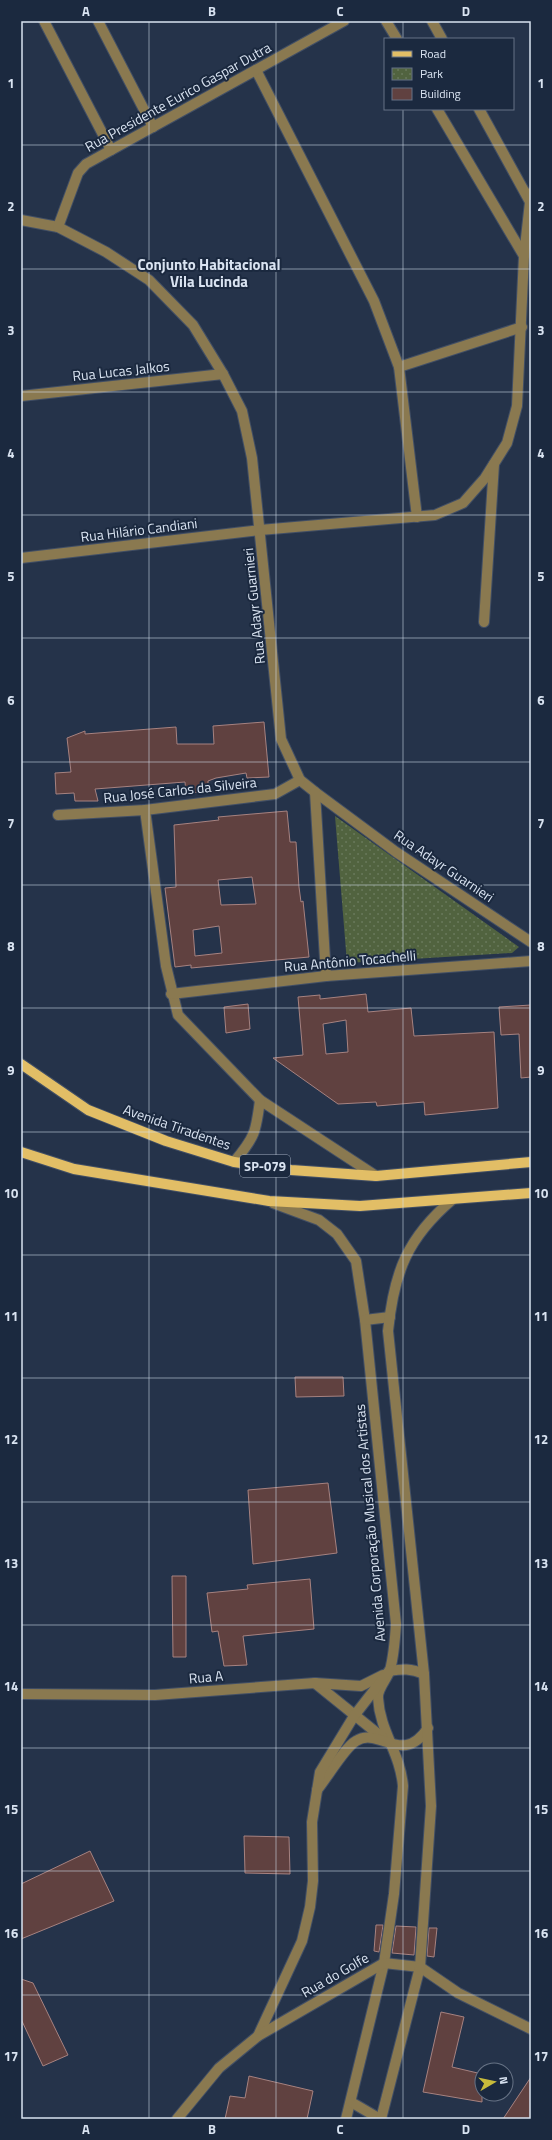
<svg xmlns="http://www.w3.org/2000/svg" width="552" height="2140" viewBox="0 0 552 2140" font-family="'Titillium Web',sans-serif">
<defs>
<pattern id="park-dots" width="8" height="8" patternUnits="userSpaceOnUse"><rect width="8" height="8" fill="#51633f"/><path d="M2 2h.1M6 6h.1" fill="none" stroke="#69795b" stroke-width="1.8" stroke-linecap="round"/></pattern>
</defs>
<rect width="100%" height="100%" fill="#25334a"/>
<polygon fill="url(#park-dots)" points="335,816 519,947 512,953 347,963"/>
<g fill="#604140" stroke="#a68280" fill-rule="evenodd">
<polygon points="264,722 269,777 247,778 246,773 216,778 208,781 208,785 198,786 198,792 186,794 185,782 95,789 98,801 75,801 74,793 56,794 55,773 71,772 67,738 85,731 85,734 176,727 177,744 214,744 213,726"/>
<path d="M287,811L290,842H296L299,887L301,902L303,901L309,957L191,968V965L175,967L165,888L176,887L174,825L219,820L218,817ZM252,877L256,904L221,905L218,880ZM219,926L222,953L195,956L193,930Z"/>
<path d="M366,994L368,1012L411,1008L414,1036L494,1032L498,1108L425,1115L424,1102L377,1106L376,1102L338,1104L273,1058L303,1055L298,997L320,995V999ZM346,1020L348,1052L326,1054L323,1024Z"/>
<polygon points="248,1004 250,1029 226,1033 224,1007"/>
<polygon points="531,1005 531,1077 521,1078 519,1034 501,1035 499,1007"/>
<polygon points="295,1377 343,1377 344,1396 296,1397"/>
<polygon points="328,1483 337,1553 253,1564 248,1490"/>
<polygon points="172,1576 186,1576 186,1657 173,1657"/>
<polygon points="310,1579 314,1629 243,1636 247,1665 224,1666 218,1631 212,1632 207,1593 248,1589 247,1585"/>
<polygon points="244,1836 289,1837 290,1874 245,1873"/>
<polygon points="90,1851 114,1901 21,1939 21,1884"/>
<polygon points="376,1925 383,1925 379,1952 374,1951"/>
<polygon points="396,1926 416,1927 414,1955 392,1953"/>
<polygon points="429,1928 437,1928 434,1957 427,1956"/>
<polygon points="21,1979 33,1983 68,2055 43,2066 21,2019"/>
<polygon points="441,2012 464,2017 452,2067 482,2074 482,2102 423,2092"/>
<polygon points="249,2076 313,2091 307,2119 225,2119 230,2096 245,2098"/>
<polygon points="531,2077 531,2119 503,2119"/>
</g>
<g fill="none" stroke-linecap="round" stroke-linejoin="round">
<defs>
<g id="minor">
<polyline points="44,21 111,150"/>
<polyline points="98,21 153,127"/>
<polyline points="386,21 397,39"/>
<polyline points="432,21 442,39"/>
<polyline points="256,70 374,301 399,367 417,517"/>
<polyline points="437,109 524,256"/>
<polyline points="479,109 529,200"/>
<polyline points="21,220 58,227 106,252 149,280 193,325 223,374 242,411 252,458 281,739 300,780 315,792 396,852 531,942"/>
<polyline points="58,227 78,173 86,164 344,21"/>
<polyline points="399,367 522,327"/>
<polyline points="21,396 223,374"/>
<polyline points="21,558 260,530 435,515 463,503 485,478 507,443 517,406 524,256 531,193"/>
<polyline points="484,622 494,464"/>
<polyline points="315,792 326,976"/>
<polyline points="145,810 166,966 178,1015 260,1100 376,1176"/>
<polyline points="58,815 145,810 275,794 300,780"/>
<polyline points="171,994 326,976 531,961"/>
<path d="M234,1162C255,1137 256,1132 260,1100"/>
<path d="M273,1203L319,1220L337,1234L356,1261L365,1320L396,1624C395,1640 394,1655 390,1670C387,1679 377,1689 378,1698C380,1732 400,1752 403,1786L394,1894L384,1963L346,2119"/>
<polyline points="365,1320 390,1317"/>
<polyline points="315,1683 383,1738"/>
<polyline points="21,1694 155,1695 315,1683 361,1686 383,1675"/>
<path d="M317,1790C327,1778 345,1747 356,1741C379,1726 402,1767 428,1728"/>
<path d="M258,2036L302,1941L310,1907L313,1881L312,1822L320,1772L354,1716L389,1671C402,1669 411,1668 424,1674"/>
<polyline points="351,2102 380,2119"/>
<polyline points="177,2119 219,2068 258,2036 384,1963 420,1967 458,1993 531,2029"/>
<path d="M381,2119L420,1967L431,1806L424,1674L388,1331C394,1272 407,1238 453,1199"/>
</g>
<g id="major">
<polyline points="21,1064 88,1110 166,1141 234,1162 291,1170 376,1176 531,1162"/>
<polyline points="21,1152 74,1169 269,1201 360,1206 531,1193"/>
</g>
</defs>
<use href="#minor" stroke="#424f65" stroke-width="12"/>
<use href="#major" stroke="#424f65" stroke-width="12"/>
<use href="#minor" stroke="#8a7950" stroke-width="10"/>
<use href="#major" stroke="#e2be66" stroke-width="10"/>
</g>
<path fill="none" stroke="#d9e3f1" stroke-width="1" stroke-opacity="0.55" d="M149,21V2119M276,21V2119M403,21V39M403,109V2119M21,145H531M21,269H531M21,392H531M21,515H531M21,638H531M21,762H531M21,885H531M21,1008H531M21,1132H531M21,1255H531M21,1378H531M21,1502H531M21,1625H531M21,1748H531M21,1871H531M21,1995H531"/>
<g text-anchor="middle" stroke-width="4" stroke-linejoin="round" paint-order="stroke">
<rect fill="#1b293f" stroke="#a0abbc" stroke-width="1" x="240" y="1155" width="50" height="22" rx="3"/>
<g font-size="13" font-weight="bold" fill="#d9e3f1">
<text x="265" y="1171">SP-079</text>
</g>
<g font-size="14" fill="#d9e3f1" stroke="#1b293f">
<text transform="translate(178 97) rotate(-29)" y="5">Rua Presidente Eurico Gaspar Dutra</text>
<text transform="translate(121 371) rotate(-6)" y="5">Rua Lucas Jalkos</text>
<text transform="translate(139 530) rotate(-7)" y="5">Rua Hilário Candiani</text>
<text transform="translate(254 606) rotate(-96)" y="5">Rua Adayr Guarnieri</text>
<text transform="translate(180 790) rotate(-6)" y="5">Rua José Carlos da Silveira</text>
<text transform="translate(444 866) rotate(34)" y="5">Rua Adayr Guarnieri</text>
<text transform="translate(350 961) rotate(-5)" y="5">Rua Antônio Tocachelli</text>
<text transform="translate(177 1127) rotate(19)" y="5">Avenida Tiradentes</text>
<text transform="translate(370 1523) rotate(-95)" y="5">Avenida Corporação Musical dos Artistas</text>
<text transform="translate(206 1677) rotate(-5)" y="5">Rua A</text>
<text transform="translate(335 1975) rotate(-30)" y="5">Rua do Golfe</text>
</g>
<g font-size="15" font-weight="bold" fill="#d9e3f1" stroke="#1b293f">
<text x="209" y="270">Conjunto Habitacional<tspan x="209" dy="17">Vila Lucinda</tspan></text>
</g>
</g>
<rect width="552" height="2140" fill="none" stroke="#1b293f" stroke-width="44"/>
<rect x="384" y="38" width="130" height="72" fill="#1b293f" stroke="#677386"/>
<rect x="392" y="51" width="20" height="6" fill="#e2be66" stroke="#677386"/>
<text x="420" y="58" font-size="12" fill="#d9e3f1">Road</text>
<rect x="392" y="68" width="20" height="12" fill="url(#park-dots)" stroke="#677386"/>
<text x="420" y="78" font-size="12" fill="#d9e3f1">Park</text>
<rect x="392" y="88" width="20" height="12" fill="#604140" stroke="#677386"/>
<text x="420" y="98" font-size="12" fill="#d9e3f1">Building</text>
<g transform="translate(494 2082) rotate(81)"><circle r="19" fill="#1b293f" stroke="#677386"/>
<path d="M0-3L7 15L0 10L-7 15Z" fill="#c8bb3b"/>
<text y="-6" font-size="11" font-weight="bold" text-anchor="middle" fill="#d9e3f1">N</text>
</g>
<rect x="22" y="22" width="508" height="2096" fill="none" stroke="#d9e3f1" stroke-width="1.5"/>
<g font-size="13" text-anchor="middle" font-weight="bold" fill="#d9e3f1">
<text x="86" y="16">A</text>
<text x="212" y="16">B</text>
<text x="340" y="16">C</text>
<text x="466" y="16">D</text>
<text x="11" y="88">1</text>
<text x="541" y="88">1</text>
<text x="11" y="211">2</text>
<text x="541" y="211">2</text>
<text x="11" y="335">3</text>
<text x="541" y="335">3</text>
<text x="11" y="458">4</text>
<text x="541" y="458">4</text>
<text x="11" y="581">5</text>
<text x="541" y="581">5</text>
<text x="11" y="705">6</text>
<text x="541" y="705">6</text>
<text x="11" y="828">7</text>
<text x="541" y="828">7</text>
<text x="11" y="951">8</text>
<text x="541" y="951">8</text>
<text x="11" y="1075">9</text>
<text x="541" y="1075">9</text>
<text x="11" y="1198">10</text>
<text x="541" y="1198">10</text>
<text x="11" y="1321">11</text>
<text x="541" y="1321">11</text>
<text x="11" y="1444">12</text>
<text x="541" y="1444">12</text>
<text x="11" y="1568">13</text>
<text x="541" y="1568">13</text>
<text x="11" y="1691">14</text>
<text x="541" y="1691">14</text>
<text x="11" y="1814">15</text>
<text x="541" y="1814">15</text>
<text x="11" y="1938">16</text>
<text x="541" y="1938">16</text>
<text x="11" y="2061">17</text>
<text x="541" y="2061">17</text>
<text x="86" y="2134">A</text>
<text x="212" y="2134">B</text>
<text x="340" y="2134">C</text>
<text x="466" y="2134">D</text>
</g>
</svg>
